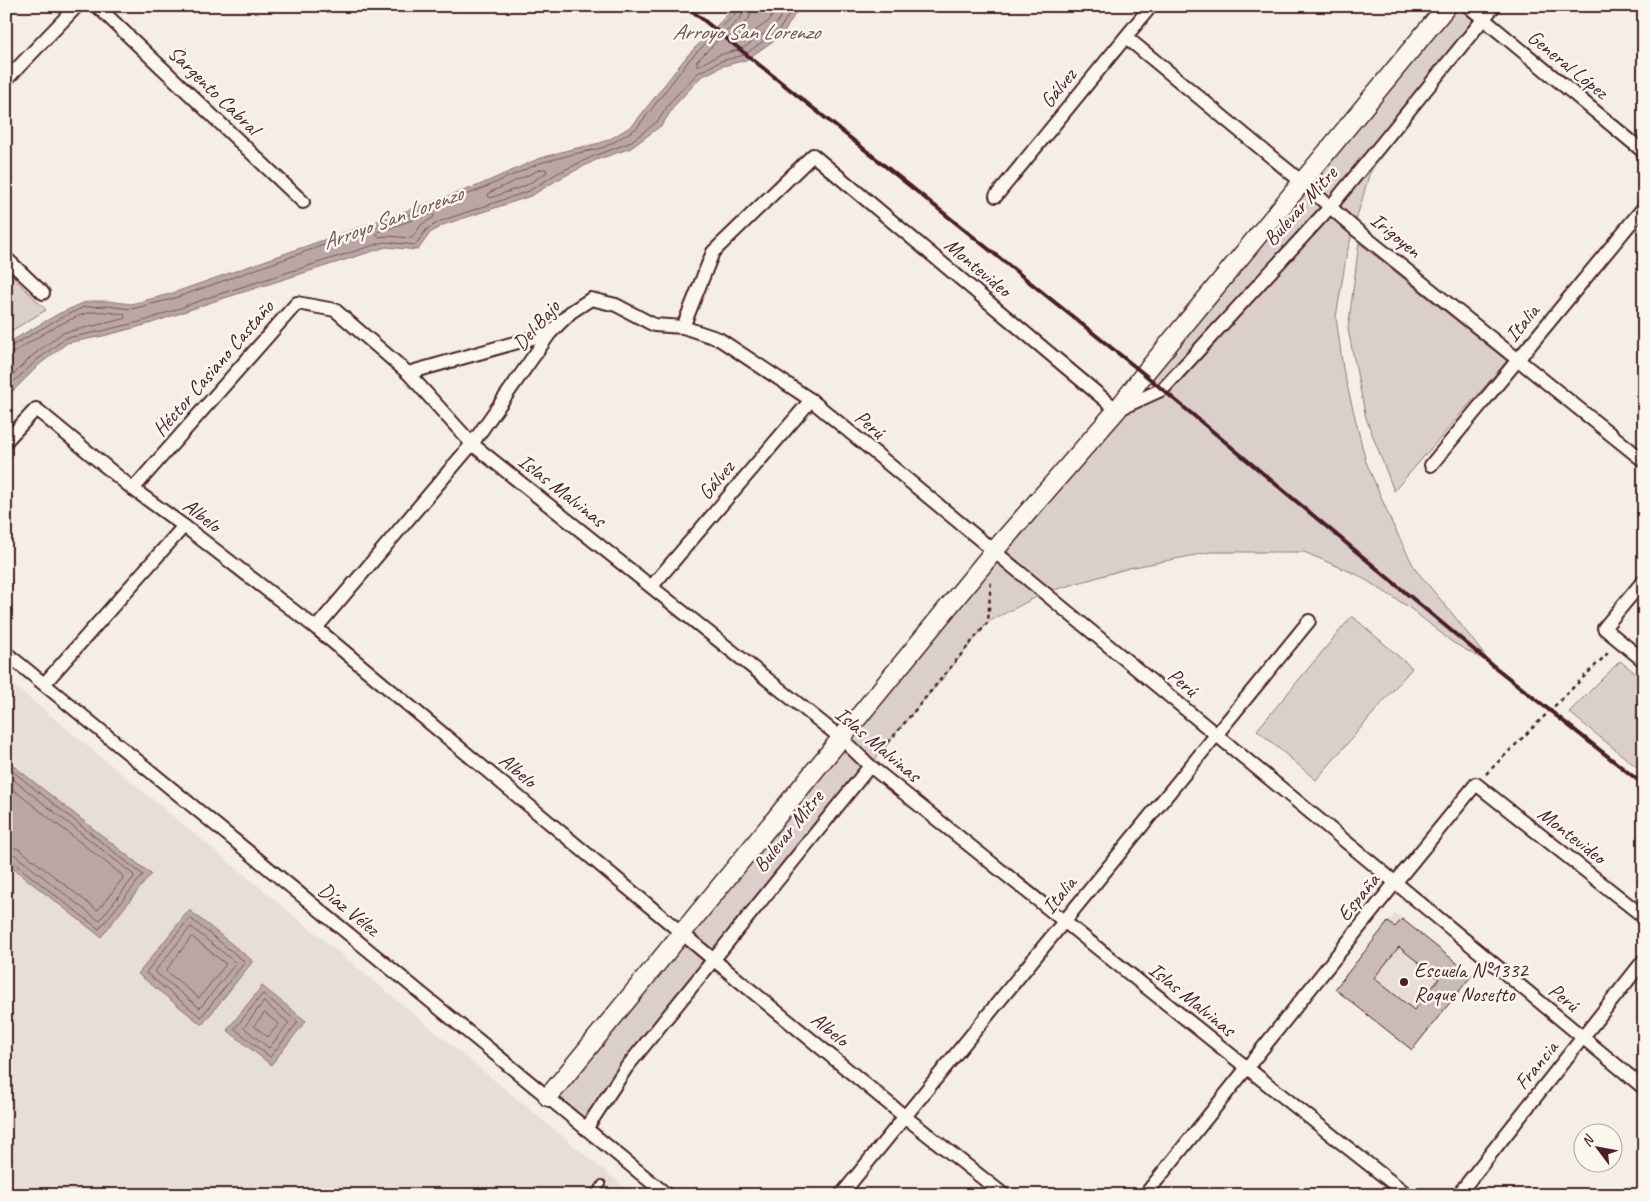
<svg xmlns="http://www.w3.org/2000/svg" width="1650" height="1201" viewBox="0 0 1650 1201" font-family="Caveat,sans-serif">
<rect width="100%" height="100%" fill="#f4eee4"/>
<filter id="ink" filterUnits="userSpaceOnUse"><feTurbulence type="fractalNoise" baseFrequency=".02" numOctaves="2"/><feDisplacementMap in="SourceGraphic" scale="10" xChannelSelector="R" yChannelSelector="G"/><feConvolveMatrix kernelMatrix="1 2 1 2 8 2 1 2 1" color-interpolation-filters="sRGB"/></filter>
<g filter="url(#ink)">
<g fill="#e7dfd6">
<polygon points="6,679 634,1195 6,1195"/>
<polygon points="1395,913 1472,975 1412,1050 1335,989"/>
</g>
<g fill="#dbd0c9" stroke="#92787a">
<polygon points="1447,6 1494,6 1393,132 1369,175 1347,252 1336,317 1343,369 1366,462 1392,523 1415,569 1455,617 1491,664 1452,642 1410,608 1358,575 1304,552 1211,552 1129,568 1044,593 988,622 940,682 903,724 586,1129 548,1097"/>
<polygon points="1359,243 1507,361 1394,491 1366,418 1348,329"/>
<polygon points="6,270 46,310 6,334"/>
<polygon points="1352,616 1412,668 1316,780 1257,730"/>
<polygon points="1620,661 1644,680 1644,773 1569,712"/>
</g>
<g fill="#baa7a5" stroke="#8d7174">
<polygon points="736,6 806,6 795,14 783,34 746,60 723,66 701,77 675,105 662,125 631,148 596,160 559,179 531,196 443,225 430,233 418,250 386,247 215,301 149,324 103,336 67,343 40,364 13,391 6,395 6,344 58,314 83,303 93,301 108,301 131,304 170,294 477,186 538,159 568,150 600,143 612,138 633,125 687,56"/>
<polygon points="6,760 151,874 101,937 6,863"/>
<polygon points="189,910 253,961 202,1025 138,974"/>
<polygon points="262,986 306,1021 271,1065 227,1030"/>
</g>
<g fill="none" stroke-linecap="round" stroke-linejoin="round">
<g stroke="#77555c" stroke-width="1">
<polyline points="745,6 742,16 697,61 697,65 700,65 719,55 742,49 775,26 787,6"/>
<polyline points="753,6 749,19 728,40 729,44 738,43 769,21 778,6"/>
<polygon points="542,169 546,169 547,172 527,185 490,198 488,196 489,193"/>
<polygon points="431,214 434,215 433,218 422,224 412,238 386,236 379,237 377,236 378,232"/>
<polyline points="6,348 10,347 60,318 84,307 107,306 131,309 172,299 479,190 540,163 570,155 602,148 614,142 637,128 690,59 737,12 739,6"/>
<path d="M6,354L13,353C31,341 73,314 93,312C103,311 113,313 124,314L125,316L124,319L62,333L32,356L6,382"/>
<polyline points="6,389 37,360 66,338 102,331 147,320 213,296 384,242 415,245 427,229 441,221 529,191 556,174 594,156 629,143 658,121 671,101 698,73 721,61 744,55 779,30 791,11 797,6"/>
<polyline points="6,766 143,875 99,929 11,861 6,859"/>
<polyline points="6,774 133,874 134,877 100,920 98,920 15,855 6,853"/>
<polyline points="6,784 122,875 123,878 99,909 97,910 19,849 6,846"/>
<polygon points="190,918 245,962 201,1017 146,973"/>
<polygon points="191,927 236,963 200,1008 155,972"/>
<polygon points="192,937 226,964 199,998 166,971"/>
<polygon points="263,994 298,1022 270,1057 235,1029"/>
<polygon points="264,1002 289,1023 269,1048 244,1028"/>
<polygon points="265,1013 279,1024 268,1037 254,1026"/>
</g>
</g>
<path fill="#cabbb6" stroke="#4a1f2b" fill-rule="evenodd" d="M1402,919L1472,975L1412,1050L1335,989L1388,922L1395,927ZM1399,947L1439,979L1414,1010L1374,978Z"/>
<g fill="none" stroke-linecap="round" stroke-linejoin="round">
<defs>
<polyline id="lane" points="594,1195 602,1184"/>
<g id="street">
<polyline points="97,6 303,202"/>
<polyline points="1468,6 1644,152"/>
<polyline points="1126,37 1303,183 1354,228 1644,461"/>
<polyline points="6,80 77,6"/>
<polyline points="996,196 1151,6"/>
<polyline points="6,258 43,293"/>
<polyline points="683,327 719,339 811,400 1644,1088"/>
<polyline points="408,373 550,333"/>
<polyline points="6,441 36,409 133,489 184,526 316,628 714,960 904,1116 1004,1195"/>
<polyline points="1431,465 1644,207"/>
<path d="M133,489L297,303L335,310L408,373L472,444L841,738L870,766C1049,908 1227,1054 1408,1195"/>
<polyline points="1644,580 1604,628 1644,661"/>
<polyline points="652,586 811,400"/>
<polyline points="316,628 472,444 550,333 571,312 591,299 616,305 654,325 683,327 713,252 813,155 1117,410 1163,389 1331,206 1494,6"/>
<polyline points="6,653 667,1195"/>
<polyline points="44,684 184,526"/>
<polyline points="586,1129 626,1068 870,766"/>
<polyline points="841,1195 1309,621"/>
<polyline points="1145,1195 1395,883 1476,784 1644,917"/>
<polyline points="1458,1195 1644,960"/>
</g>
<polyline id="secondary" points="548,1097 994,551 1117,410 1144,374 1447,6"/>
</defs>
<use href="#lane" stroke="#4a1f2b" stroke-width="10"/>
<use href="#street" stroke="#4a1f2b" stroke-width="16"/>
<use href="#secondary" stroke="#4a1f2b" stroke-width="21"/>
<g stroke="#4a1f2b" stroke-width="2.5" stroke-dasharray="4 4" stroke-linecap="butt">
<polyline points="878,755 988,622 991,580"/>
<polyline points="1486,774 1610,651"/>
</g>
<use href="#lane" stroke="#fbf7ec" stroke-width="6"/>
<use href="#street" stroke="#fbf7ec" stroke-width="12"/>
<use href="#secondary" stroke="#fbf7ec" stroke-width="18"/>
<polyline stroke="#4a1f2b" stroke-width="4" points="686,6 1144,374 1491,664 1644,785"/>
</g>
</g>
<circle fill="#4a1f2b" stroke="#fbf7ec" stroke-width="2" cx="1404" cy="982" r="5"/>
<g text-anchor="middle" stroke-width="5" stroke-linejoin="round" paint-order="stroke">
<g font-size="21" fill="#4a1f2b" stroke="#fbf7ec">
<text transform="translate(1568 64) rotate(39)" y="7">General López</text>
<text transform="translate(1058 88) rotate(-51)" y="7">Gálvez</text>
<text transform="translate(214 90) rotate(44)" y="7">Sargento Cabral</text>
<text transform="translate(1300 206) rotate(-48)" y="7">Bulevar Mitre</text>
<text transform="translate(1396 235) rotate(39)" y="7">Irigoyen</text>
<text transform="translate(978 267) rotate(40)" y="7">Montevideo</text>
<text transform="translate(1522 323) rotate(-51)" y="7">Italia</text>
<text transform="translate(536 325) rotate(-49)" y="7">Del Bajo</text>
<text transform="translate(213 368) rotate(-49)" y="7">Héctor Casiano Castaño</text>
<text transform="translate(870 424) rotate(40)" y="7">Perú</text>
<text transform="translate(716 480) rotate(-50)" y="7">Gálvez</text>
<text transform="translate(562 490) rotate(38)" y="7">Islas Malvinas</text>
<text transform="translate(202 515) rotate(37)" y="7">Albelo</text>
<text transform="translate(1183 682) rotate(40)" y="7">Perú</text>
<text transform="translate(878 744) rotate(40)" y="7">Islas Malvinas</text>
<text transform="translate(518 770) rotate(40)" y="7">Albelo</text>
<text transform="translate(788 831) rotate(-51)" y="7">Bulevar Mitre</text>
<text transform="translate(1572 835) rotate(38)" y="7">Montevideo</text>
<text transform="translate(1059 895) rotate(-51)" y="7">Italia</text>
<text transform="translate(1358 897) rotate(-51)" y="7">España</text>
<text transform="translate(349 909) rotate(39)" y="7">Díaz Vélez</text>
<text transform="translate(1564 997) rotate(39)" y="7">Perú</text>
<text transform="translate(1192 999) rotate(39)" y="7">Islas Malvinas</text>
<text transform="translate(830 1029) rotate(39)" y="7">Albelo</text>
<text transform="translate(1536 1065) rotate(-51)" y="7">Francia</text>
</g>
<g font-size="21" fill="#4a1f2b" stroke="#fbf7ec" text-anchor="start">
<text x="1414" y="977">Escuela N°1332<tspan x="1414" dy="24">Roque Nosetto</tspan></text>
</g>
<g font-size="22" font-style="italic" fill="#714f56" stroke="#fbf7ec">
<text x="746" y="39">Arroyo San Lorenzo</text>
<text transform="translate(392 217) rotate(-20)" y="8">Arroyo San Lorenzo</text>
</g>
</g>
<rect width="1650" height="1201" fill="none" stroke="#fbf7ec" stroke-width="25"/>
<rect x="12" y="12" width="1625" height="1176" fill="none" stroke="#4a1f2b" stroke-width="2" filter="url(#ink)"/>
<g transform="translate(1598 1148) rotate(302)"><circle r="24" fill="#fbf7ec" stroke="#b4a19f"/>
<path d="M0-4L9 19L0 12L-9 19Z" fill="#4a1f2b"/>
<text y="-8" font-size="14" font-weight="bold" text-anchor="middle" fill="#4a1f2b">N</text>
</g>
</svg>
